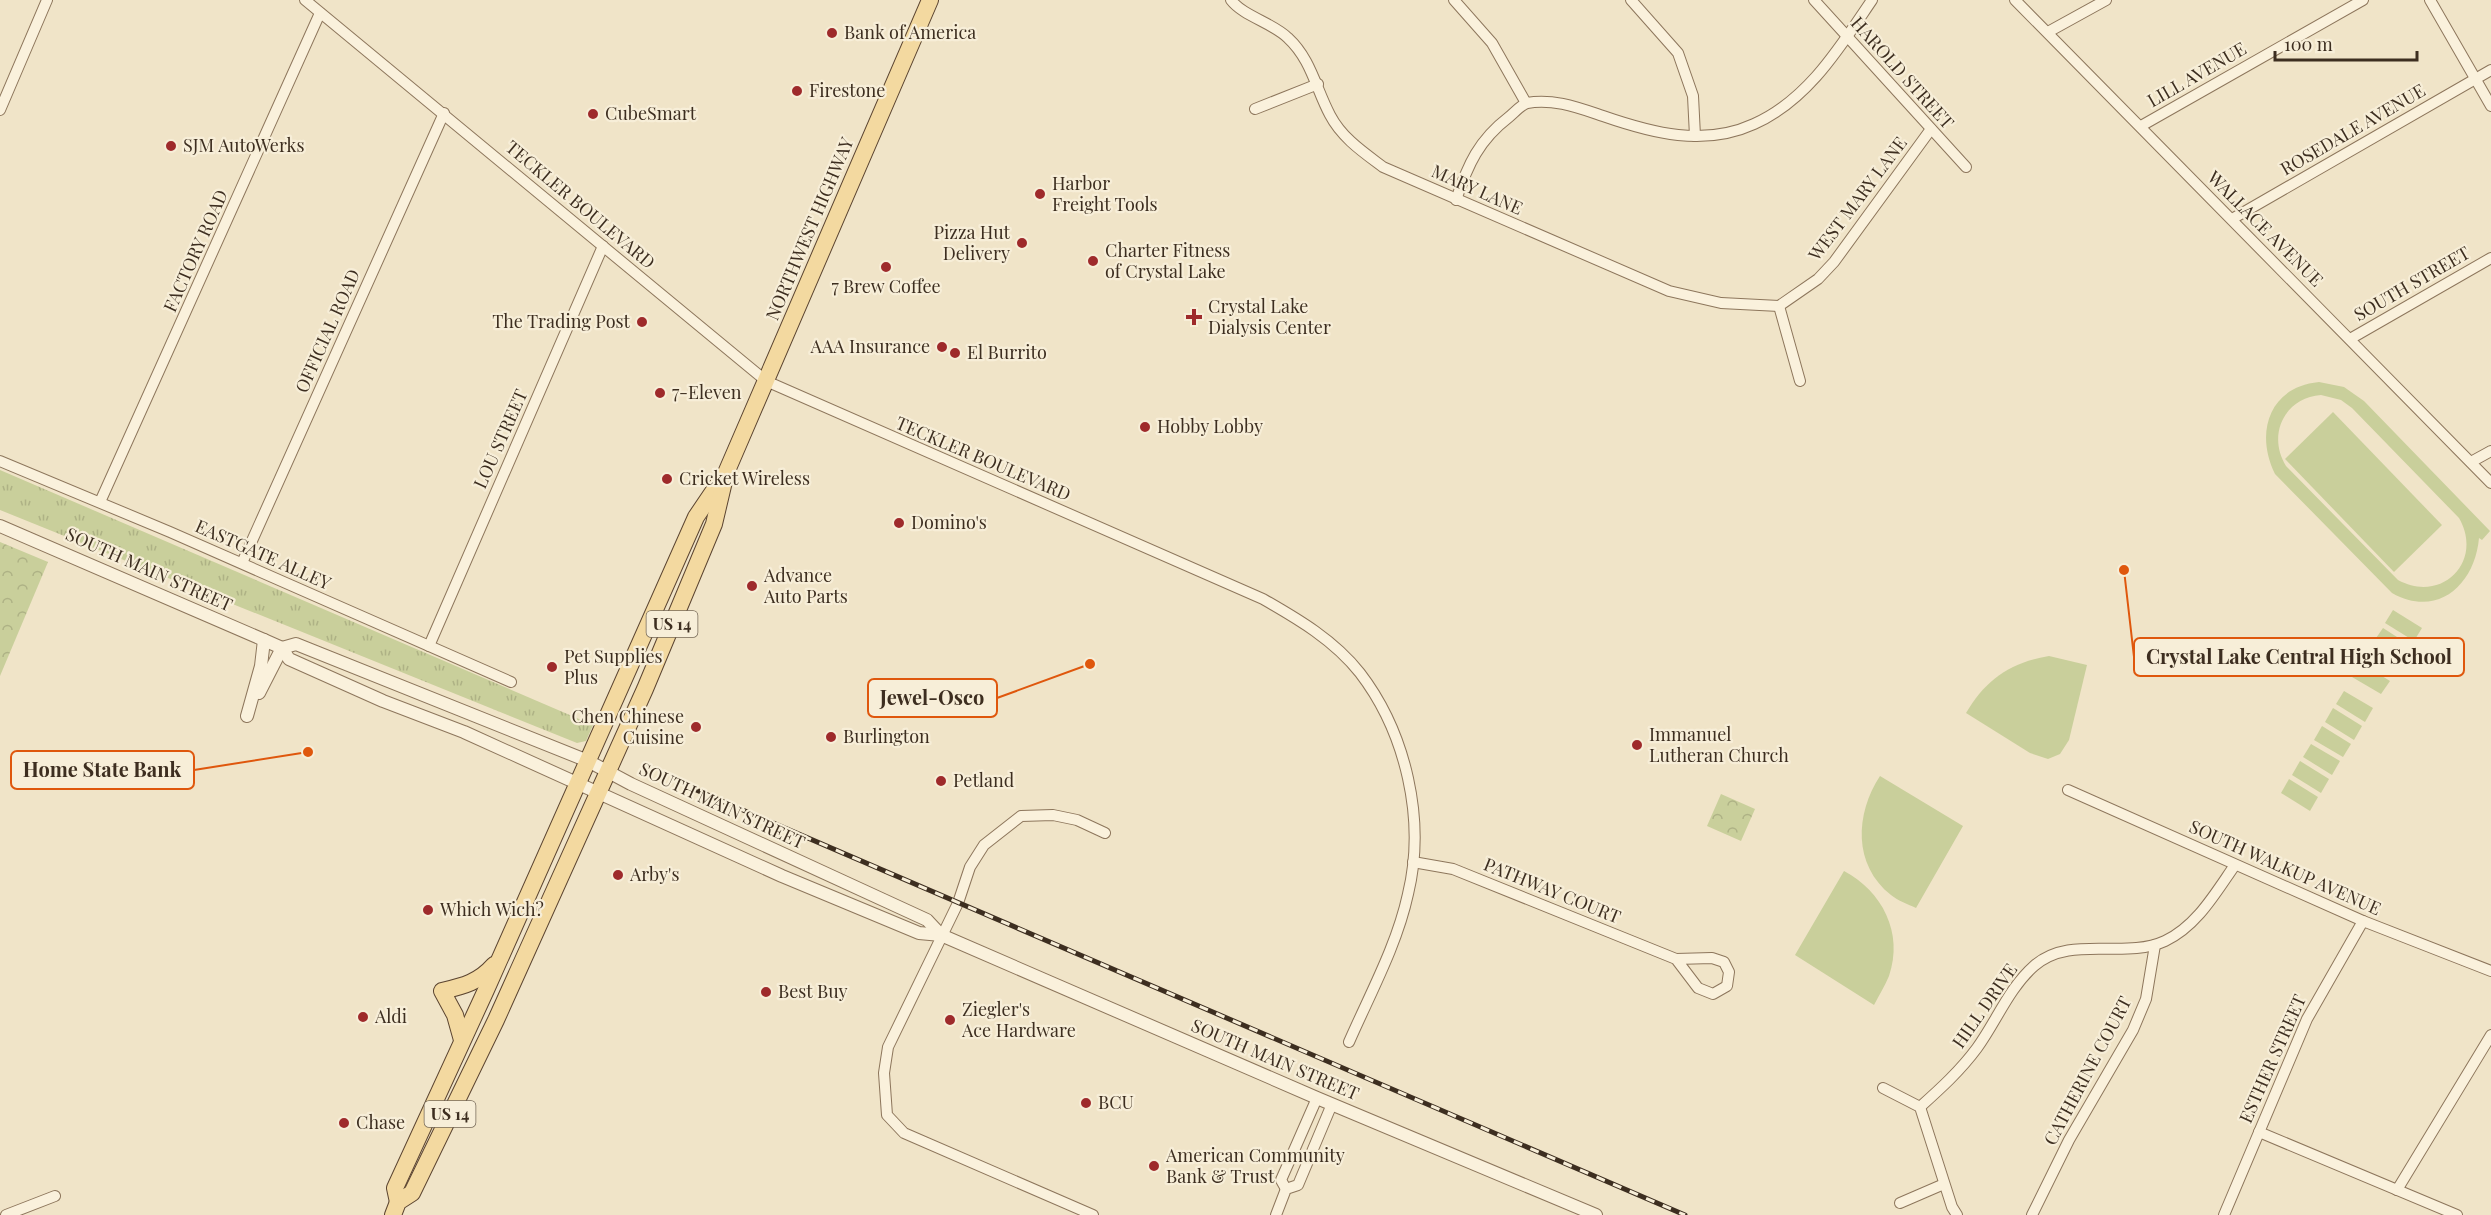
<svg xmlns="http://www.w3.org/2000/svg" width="2491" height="1215" viewBox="0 0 2491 1215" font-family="'Playfair Display',serif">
<defs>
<pattern id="grass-tufts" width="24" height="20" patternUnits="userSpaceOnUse" patternTransform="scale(1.5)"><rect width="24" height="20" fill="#c9cf9b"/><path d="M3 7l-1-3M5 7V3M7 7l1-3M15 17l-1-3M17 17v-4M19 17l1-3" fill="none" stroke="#aeb285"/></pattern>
<pattern id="park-crowns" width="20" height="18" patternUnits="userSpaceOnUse" patternTransform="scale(1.5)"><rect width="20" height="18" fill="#c9cf9b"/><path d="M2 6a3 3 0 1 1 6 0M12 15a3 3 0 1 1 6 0" fill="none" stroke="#aeb285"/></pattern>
</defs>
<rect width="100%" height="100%" fill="#f0e4c8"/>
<polygon fill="url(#grass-tufts)" points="0,470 593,725 586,741 577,743 0,510"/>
<g fill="url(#park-crowns)">
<polygon points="0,542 48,562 0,676"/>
<polygon points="1721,794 1755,809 1741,841 1707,826"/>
</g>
<g fill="#c9cf9b" fill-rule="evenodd">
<path d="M2319,382L2344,387L2364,401L2490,531L2482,540L2479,538C2475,584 2438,619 2392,593L2275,474C2255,434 2268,387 2319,382ZM2321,395L2341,400L2352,408L2459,518C2484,561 2442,604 2398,580L2286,466C2267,435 2284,398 2321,395Z"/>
<polygon points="2333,412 2442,525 2394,572 2285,459"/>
<polygon points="2393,610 2422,628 2414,641 2385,623"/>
<polygon points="2383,628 2411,646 2403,659 2374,641"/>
<polygon points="2371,646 2400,663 2392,677 2363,659"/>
<path d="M2049,656L2087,665L2069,740L2060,754L2048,759L2030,753L1966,713C1985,680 2011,662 2049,656Z"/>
<polygon points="2361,663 2390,681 2381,694 2352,677"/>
<polygon points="2344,691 2373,708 2365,722 2336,704"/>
<polygon points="2333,708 2362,726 2354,740 2325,722"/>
<polygon points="2322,726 2351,744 2343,757 2314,740"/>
<polygon points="2311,744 2340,761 2332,775 2303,757"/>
<polygon points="2300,761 2329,779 2321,793 2292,775"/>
<path d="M1880,776L1963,826L1916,908C1908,904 1898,901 1891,895C1853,865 1855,814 1880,776Z"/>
<polygon points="2289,779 2318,797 2310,811 2281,793"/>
<path d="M1844,871C1882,891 1904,933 1889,976C1885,986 1879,995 1874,1005L1795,955Z"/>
</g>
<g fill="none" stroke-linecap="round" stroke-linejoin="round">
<defs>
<g id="minor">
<path d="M305,0L766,381L1263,599C1298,619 1334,640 1360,673C1406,733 1426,820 1408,894C1397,945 1370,994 1349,1042"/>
<path d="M1231,0C1243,16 1273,23 1288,38C1311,59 1316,89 1330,115C1342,138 1363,152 1383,167L1669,291L1721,303L1779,306"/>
<polyline points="1454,0 1492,43 1526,103"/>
<polyline points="1631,0 1678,53 1693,96 1695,136"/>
<polyline points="1814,0 1966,167"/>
<polyline points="2015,0 2491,483"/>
<polyline points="2430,0 2491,106"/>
<polyline points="2048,32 2106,0"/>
<polyline points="1255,109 1318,84"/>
<polyline points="0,110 47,0"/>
<polyline points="2141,126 2363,0"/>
<path d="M1456,200C1468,164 1479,140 1509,117C1514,113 1521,105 1527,103C1553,98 1579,108 1603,116C1652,133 1704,147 1754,124C1808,100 1840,47 1872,0"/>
<polyline points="2232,219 2491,70"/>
<polyline points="1779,306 1818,279 1834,262 1931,129"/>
<polyline points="1779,306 1800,381"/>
<polyline points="2350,339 2491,258"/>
<polyline points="0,461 170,532 511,682"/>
<polyline points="2471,462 2491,451"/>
<polyline points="100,502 320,13"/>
<polyline points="242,563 444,113"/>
<polyline points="429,646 603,246"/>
<polyline points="2068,790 2363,921 2491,971"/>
<polyline points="1413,862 1453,869 1676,959 1698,988 1713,994 1727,986 1729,972 1724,962 1712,958 1676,959"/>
<polyline points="1883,1088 1920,1107 1952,1207 1957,1215"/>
<path d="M1920,1107C1940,1089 1960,1071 1977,1048C1996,1022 2009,988 2034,966C2070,934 2124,960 2165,941C2197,926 2216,892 2235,865"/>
<polyline points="2259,1132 2457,1215"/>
<polyline points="1286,1189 1281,1180 1317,1098"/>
<polyline points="2397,1190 2491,1035"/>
<polyline points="1900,1203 1944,1184"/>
<polyline points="6,1215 55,1196"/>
<polyline points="1093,1215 904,1133 887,1115 884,1073 888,1047 958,903 970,867 984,845 1021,816 1053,815 1077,820 1105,833"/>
<polyline points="1276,1215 1286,1189 1298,1185 1332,1104"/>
<polyline points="2032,1215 2069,1140 2133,1030 2146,999 2155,945"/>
<polyline points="2224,1215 2307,1019 2363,921"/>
</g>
<g id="tertiary">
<polyline points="0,526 264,640 282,648 289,659 383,701 464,732 782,876 919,933 941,935 1317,1098 1596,1215"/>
<polyline points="282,648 296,644 588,761 631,784 927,920 941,935"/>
<polyline points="259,693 282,648"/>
<polyline points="247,716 261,666 264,640"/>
</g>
<g id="primary">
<path d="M462,1040L455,1015L442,991C464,986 479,982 494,965"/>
<polyline points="398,1202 395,1188 486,990 696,517 719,483"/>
<polyline points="393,1215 398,1202 412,1193 496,1020 645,689 714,524 726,473 930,0"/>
</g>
</defs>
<use href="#minor" stroke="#8d765c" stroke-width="12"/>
<use href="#tertiary" stroke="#8d765c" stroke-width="14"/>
<use href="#primary" stroke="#5b4430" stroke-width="18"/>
<use href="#minor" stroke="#faf1dc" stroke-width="10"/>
<use href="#tertiary" stroke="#faf1dc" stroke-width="12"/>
<use href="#primary" stroke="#f3d9a0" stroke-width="16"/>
<defs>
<polyline id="rail" points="687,786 1685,1215"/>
</defs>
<use href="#rail" stroke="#3d2e20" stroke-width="5"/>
<use href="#rail" stroke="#f7eed8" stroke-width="3" stroke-dasharray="9" stroke-linecap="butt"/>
</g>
<g fill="#9e2a2b" stroke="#f7eed8" stroke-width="2">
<circle cx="832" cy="33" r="6"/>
<circle cx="797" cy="91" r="6"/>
<circle cx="593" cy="114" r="6"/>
<circle cx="171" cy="146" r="6"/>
<circle cx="1040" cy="194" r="6"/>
<circle cx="1022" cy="243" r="6"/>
<circle cx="1093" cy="261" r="6"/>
<circle cx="886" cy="267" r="6"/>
<path d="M1191 308h6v6h6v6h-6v6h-6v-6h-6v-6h6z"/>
<circle cx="642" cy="322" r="6"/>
<circle cx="942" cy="347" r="6"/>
<circle cx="955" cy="353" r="6"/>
<circle cx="660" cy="393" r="6"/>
<circle cx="1145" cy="427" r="6"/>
<circle cx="667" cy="479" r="6"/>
<circle cx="899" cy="523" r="6"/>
<circle cx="752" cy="586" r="6"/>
<circle cx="552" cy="667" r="6"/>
<circle cx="696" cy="727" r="6"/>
<circle cx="831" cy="737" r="6"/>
<circle cx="1637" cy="745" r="6"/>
<circle cx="941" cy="781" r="6"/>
<circle cx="618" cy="875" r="6"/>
<circle cx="428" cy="910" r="6"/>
<circle cx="766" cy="992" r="6"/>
<circle cx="363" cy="1017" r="6"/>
<circle cx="950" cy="1020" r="6"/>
<circle cx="1086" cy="1103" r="6"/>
<circle cx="344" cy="1123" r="6"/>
<circle cx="1154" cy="1166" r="6"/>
</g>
<g text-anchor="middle" stroke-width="4.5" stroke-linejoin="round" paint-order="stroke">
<g fill="#f7eed8" stroke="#756857" stroke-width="1.5">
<rect x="646.5" y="611" width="51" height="26" rx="4.5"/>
<rect x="424.5" y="1101" width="51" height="26" rx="4.5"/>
</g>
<g font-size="16" font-weight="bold" fill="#3d2e20">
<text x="672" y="630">US 14</text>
<text x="450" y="1120">US 14</text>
</g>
<g font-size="18" fill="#3d2e20" stroke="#f7eed8" text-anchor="start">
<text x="844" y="39">Bank of America</text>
<text x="809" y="97">Firestone</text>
<text x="605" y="120">CubeSmart</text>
<text x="183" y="152">SJM AutoWerks</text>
<text x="1052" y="190">Harbor<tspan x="1052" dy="21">Freight Tools</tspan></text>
<text x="1010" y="239" text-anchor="end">Pizza Hut<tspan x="1010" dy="21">Delivery</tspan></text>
<text x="1105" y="257">Charter Fitness<tspan x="1105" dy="21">of Crystal Lake</tspan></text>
<text x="886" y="293" text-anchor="middle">7 Brew Coffee</text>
<text x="1208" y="313">Crystal Lake<tspan x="1208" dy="21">Dialysis Center</tspan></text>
<text x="630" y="328" text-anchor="end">The Trading Post</text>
<text x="930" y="353" text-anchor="end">AAA Insurance</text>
<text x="967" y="359">El Burrito</text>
<text x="672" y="399">7-Eleven</text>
<text x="1157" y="433">Hobby Lobby</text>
<text x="679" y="485">Cricket Wireless</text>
<text x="911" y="529">Domino's</text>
<text x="764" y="582">Advance<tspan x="764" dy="21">Auto Parts</tspan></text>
<text x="564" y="663">Pet Supplies<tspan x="564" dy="21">Plus</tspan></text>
<text x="684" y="723" text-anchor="end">Chen Chinese<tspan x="684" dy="21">Cuisine</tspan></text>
<text x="1649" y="741">Immanuel<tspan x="1649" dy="21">Lutheran Church</tspan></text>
<text x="843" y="743">Burlington</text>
<text x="953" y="787">Petland</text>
<text x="630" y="881">Arby's</text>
<text x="440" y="916">Which Wich?</text>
<text x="778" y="998">Best Buy</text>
<text x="962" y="1016">Ziegler's<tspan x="962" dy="21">Ace Hardware</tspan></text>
<text x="375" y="1023">Aldi</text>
<text x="1098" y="1109">BCU</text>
<text x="356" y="1129">Chase</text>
<text x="1166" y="1162">American Community<tspan x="1166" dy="21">Bank &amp; Trust</tspan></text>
</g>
<g font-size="18" fill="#3d2e20" stroke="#f7eed8">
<text transform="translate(1902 73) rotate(48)" y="6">HAROLD STREET</text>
<text transform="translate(2197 75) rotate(-30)" y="6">LILL AVENUE</text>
<text transform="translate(2353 130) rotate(-30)" y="6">ROSEDALE AVENUE</text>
<text transform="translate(1477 190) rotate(24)" y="6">MARY LANE</text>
<text transform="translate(1858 199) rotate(-53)" y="6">WEST MARY LANE</text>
<text transform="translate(580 205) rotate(40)" y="6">TECKLER BOULEVARD</text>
<text transform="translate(810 229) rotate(-67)" y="6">NORTHWEST HIGHWAY</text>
<text transform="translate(2265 229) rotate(45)" y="6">WALLACE AVENUE</text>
<text transform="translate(196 251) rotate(-66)" y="6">FACTORY ROAD</text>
<text transform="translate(2412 284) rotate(-30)" y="6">SOUTH STREET</text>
<text transform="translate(328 331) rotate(-66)" y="6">OFFICIAL ROAD</text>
<text transform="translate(501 439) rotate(-66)" y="6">LOU STREET</text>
<text transform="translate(983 459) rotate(23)" y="6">TECKLER BOULEVARD</text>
<text transform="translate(263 555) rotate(24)" y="6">EASTGATE ALLEY</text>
<text transform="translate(149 570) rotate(24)" y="6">SOUTH MAIN STREET</text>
<text transform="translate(722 806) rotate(25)" y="6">SOUTH MAIN STREET</text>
<text transform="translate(2285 868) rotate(24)" y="6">SOUTH WALKUP AVENUE</text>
<text transform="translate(1552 891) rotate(22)" y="6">PATHWAY COURT</text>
<text transform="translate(1985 1006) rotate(-55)" y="6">HILL DRIVE</text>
<text transform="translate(2273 1059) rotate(-66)" y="6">ESTHER STREET</text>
<text transform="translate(1275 1060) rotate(23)" y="6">SOUTH MAIN STREET</text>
<text transform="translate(2088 1071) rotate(-62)" y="6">CATHERINE COURT</text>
</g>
</g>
<path fill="none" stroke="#df570d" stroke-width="2" d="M2124 570L2134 657M1090 664L997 698M308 752L194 770"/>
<g fill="#df570d" stroke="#f7eed8" stroke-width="2">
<circle cx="2124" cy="570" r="6"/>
<circle cx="1090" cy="664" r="6"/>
<circle cx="308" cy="752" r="6"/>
</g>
<g fill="#f7eed8" stroke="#df570d" stroke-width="2">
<rect x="2134" y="638" width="330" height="38" rx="6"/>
<rect x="868" y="679" width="129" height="38" rx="6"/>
<rect x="11" y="751" width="183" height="38" rx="6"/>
</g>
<g font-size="20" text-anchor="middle" font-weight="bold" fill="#3d2e20">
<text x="2299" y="664">Crystal Lake Central High School</text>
<text x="932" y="705">Jewel-Osco</text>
<text x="102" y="777">Home State Bank</text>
</g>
<path d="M2275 51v9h142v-9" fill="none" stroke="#3d2e20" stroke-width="3"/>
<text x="2284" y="51" font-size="18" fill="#3d2e20" stroke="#f7eed8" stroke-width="4.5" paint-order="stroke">100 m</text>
</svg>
